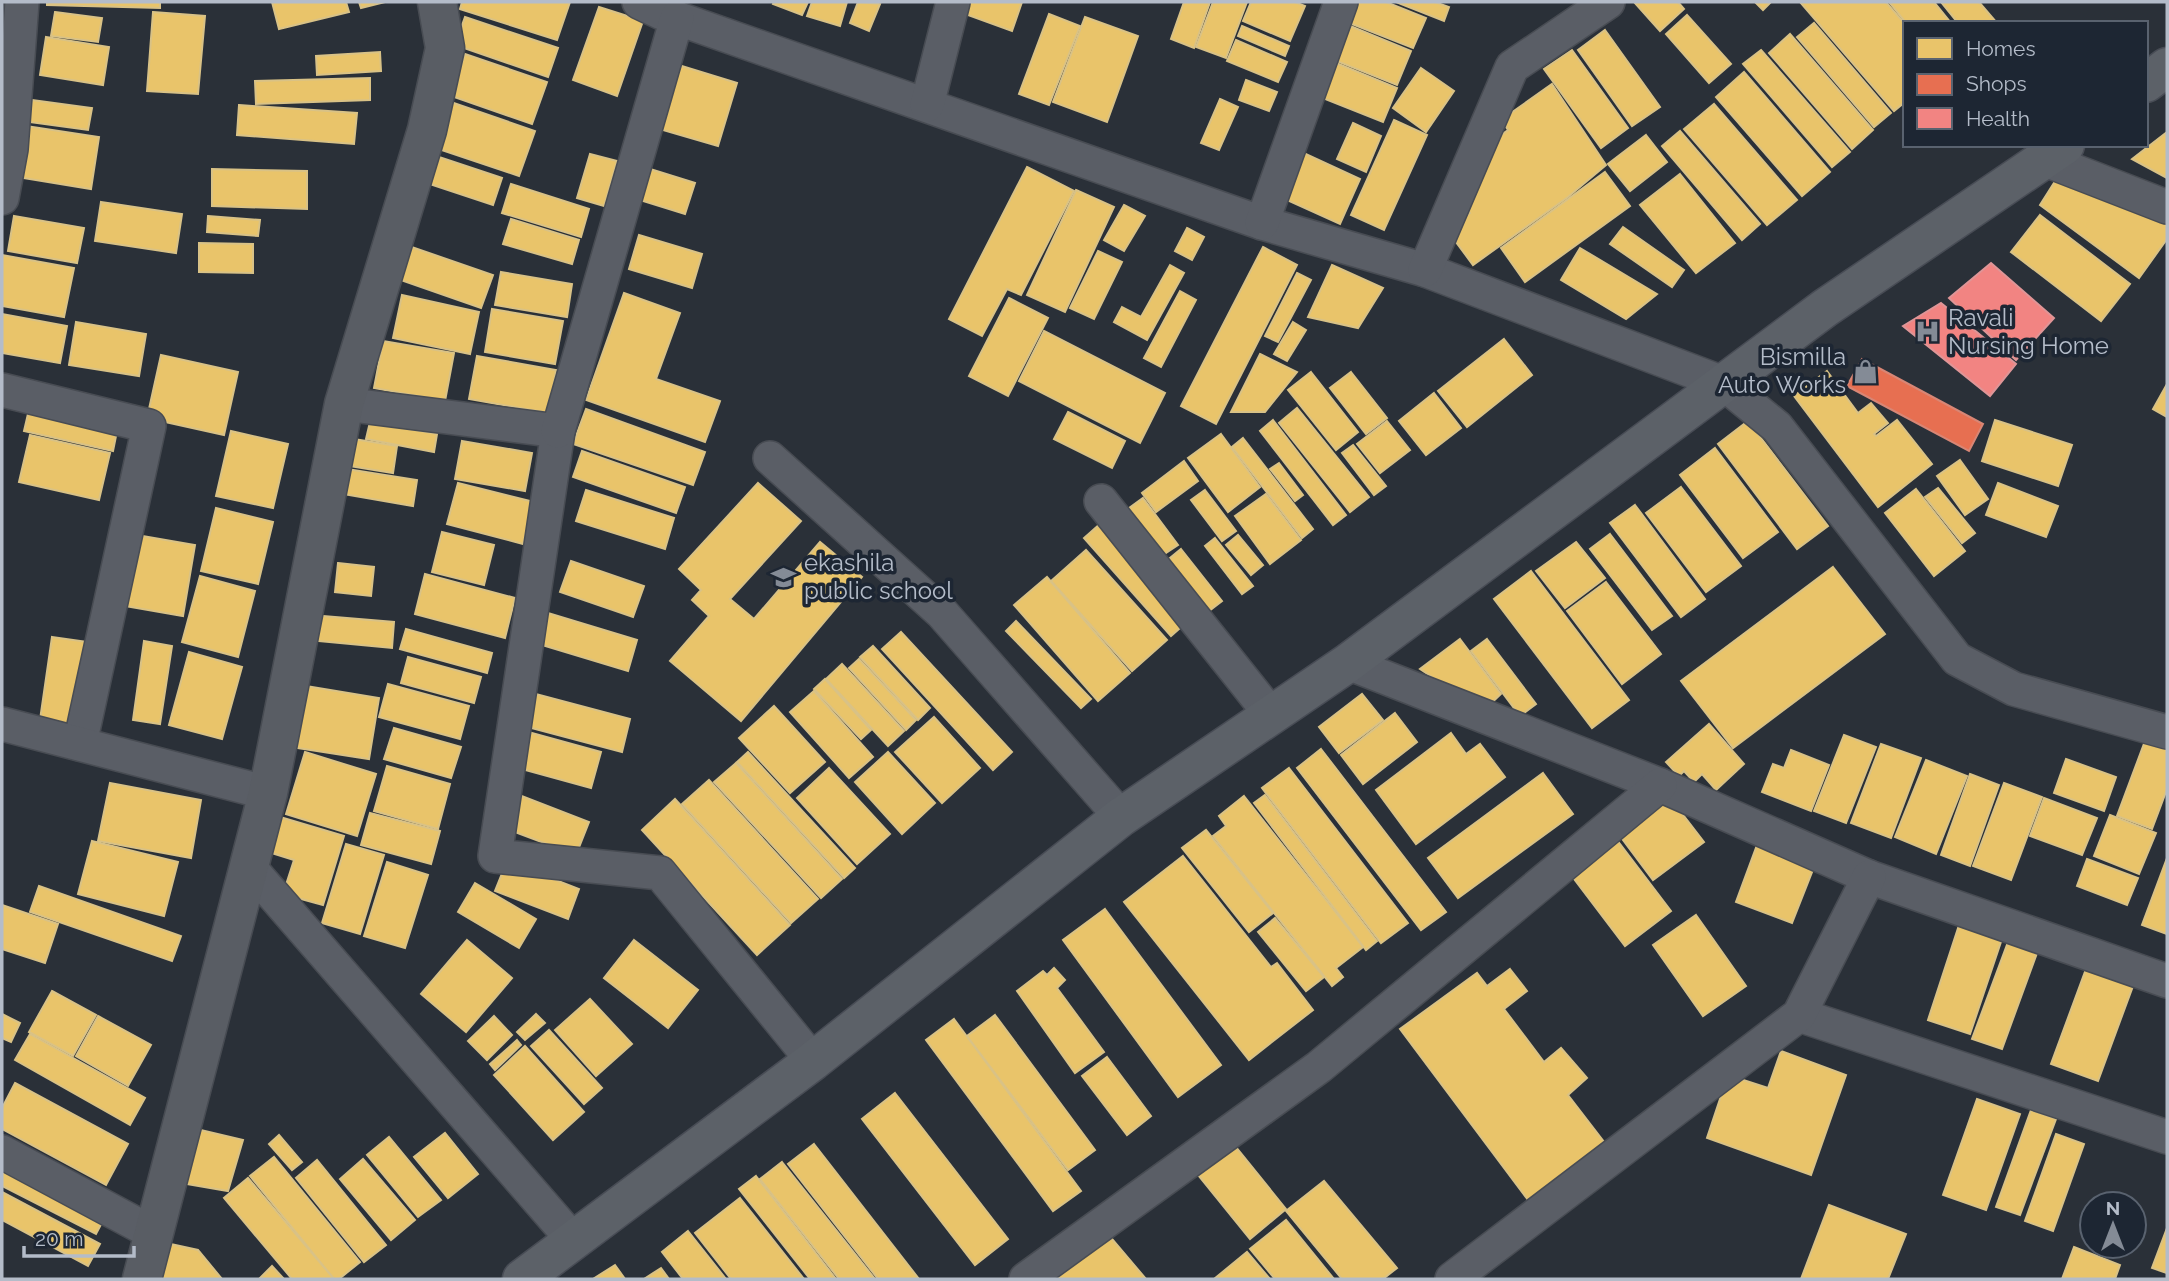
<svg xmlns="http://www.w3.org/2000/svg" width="2169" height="1281" viewBox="0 0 2169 1281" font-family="Raleway,sans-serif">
<rect width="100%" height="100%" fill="#2a3038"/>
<g fill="#e9c46a" stroke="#d9c286" stroke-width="2">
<polygon points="47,2 160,2 160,8 47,5"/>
<polygon points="272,2 346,2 349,12 279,29"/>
<polygon points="359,2 385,2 361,8"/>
<polygon points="462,2 570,2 557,40 460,9"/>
<polygon points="774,2 808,2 802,15 773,4"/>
<polygon points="812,2 847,2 840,26 807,16"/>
<polygon points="858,2 880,4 869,31 850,23"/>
<polygon points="957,2 1022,2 1012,31 954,10"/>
<polygon points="1184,2 1210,2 1194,48 1171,39"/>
<polygon points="1213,2 1247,2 1226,58 1196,47"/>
<polygon points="1251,2 1295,2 1305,6 1290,41 1243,21"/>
<polygon points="1352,2 1386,2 1426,18 1413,48 1344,21"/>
<polygon points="1396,2 1435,2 1449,7 1444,21"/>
<polygon points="1634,2 1678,2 1684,9 1660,31"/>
<polygon points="1755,2 1771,2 1763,10"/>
<polygon points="1800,2 1886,2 1905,24 1905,102 1894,111"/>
<polygon points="1889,2 1934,2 1951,23 1906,23"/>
<polygon points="1941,2 1979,2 1997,23 1958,23"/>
<polygon points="599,7 643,21 617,96 573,80"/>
<polygon points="55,12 102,18 98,42 51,36"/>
<polygon points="153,12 205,16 198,94 147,91"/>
<polygon points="1049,14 1080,26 1049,105 1019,94"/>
<polygon points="1687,15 1731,64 1709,83 1666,34"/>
<polygon points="465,17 558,48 548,77 455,45"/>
<polygon points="1085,17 1138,36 1107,122 1053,102"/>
<polygon points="1343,23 1411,51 1397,85 1329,58"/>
<polygon points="1814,23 1891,113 1874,127 1797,37"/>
<polygon points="1242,26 1289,46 1285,56 1238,36"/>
<polygon points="1605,30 1660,107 1632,126 1578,50"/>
<polygon points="1790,34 1873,130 1852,149 1769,53"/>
<polygon points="46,37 109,47 103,85 40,75"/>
<polygon points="1236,40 1287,62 1278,82 1227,61"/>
<polygon points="1572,50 1628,128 1601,148 1544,69"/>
<polygon points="1761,50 1850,152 1832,167 1743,64"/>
<polygon points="380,52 381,71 317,75 316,56"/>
<polygon points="465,54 547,82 532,124 451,96"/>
<polygon points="1329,60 1397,88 1383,122 1315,95"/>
<polygon points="672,63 737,83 718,146 653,127"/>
<polygon points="1421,68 1454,91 1426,132 1393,108"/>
<polygon points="1744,72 1830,172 1802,196 1716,97"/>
<polygon points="370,78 370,100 256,104 255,81"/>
<polygon points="1246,80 1277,92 1269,111 1239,100"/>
<polygon points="1552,84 1606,165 1568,197 1473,265 1447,230 1470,213 1459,198 1486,146 1508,130 1501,120"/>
<polygon points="1220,99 1238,107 1219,150 1201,143"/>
<polygon points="32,100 92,108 88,130 29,122"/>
<polygon points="445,100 535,131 519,176 430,146"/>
<polygon points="1714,104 1797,200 1767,225 1684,129"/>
<polygon points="239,105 357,113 354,144 237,135"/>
<polygon points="1394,120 1427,135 1384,230 1351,215"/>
<polygon points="1353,123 1381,136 1366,172 1337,159"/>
<polygon points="26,126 99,137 91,189 17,177"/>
<polygon points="1680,131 1760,224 1742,240 1662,146"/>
<polygon points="2167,132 2167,178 2132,159"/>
<polygon points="1646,135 1667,162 1630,191 1608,164"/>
<polygon points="1297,150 1360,179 1340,224 1276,195"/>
<polygon points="590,154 617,161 604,206 577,198"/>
<polygon points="436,156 502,178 493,205 427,183"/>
<polygon points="1027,167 1074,191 1021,295 1007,289 982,336 949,319"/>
<polygon points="647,168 695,183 685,214 637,199"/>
<polygon points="212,169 307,171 307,209 212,206"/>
<polygon points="1605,172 1630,206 1525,282 1501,248"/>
<polygon points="1680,174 1735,243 1696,273 1640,205"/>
<polygon points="2059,175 2167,221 2167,239 2139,278 2040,205"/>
<polygon points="511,184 589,209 581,237 502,213"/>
<polygon points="1076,190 1114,207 1065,312 1027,295"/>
<polygon points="101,202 182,214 176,253 95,241"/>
<polygon points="1124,205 1145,216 1124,251 1104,240"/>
<polygon points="2040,215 2130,284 2101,321 2011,252"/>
<polygon points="14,216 84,228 77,263 8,251"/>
<polygon points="208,216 260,220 258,236 207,232"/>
<polygon points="511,219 579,240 572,264 503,244"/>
<polygon points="1623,227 1684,270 1672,287 1610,244"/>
<polygon points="1187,228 1204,237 1192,260 1175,251"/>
<polygon points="639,235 702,254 692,288 629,269"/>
<polygon points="199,243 253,244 253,273 199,272"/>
<polygon points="400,243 493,275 481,308 389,276"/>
<polygon points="1263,247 1297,265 1216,424 1181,406"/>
<polygon points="1580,248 1657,294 1626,319 1561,280"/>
<polygon points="1098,251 1122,262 1094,319 1070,308"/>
<polygon points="2,255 74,268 64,317 2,306"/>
<polygon points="1170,265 1184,273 1147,340 1114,322 1122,307 1141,317"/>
<polygon points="1332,265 1383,288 1358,328 1308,317"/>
<polygon points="501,272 572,284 567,317 495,305"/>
<polygon points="1297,273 1311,280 1278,342 1265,336"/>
<polygon points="1180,291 1196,300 1161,367 1144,358"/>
<polygon points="624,293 680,313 656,379 720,401 705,442 586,400"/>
<polygon points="402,295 479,312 470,354 393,338"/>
<polygon points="1009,298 1048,318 1008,396 969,376"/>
<polygon points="492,309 563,321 555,364 485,352"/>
<polygon points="2,314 67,326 60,363 2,353"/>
<polygon points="76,322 146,334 139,376 69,365"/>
<polygon points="1293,322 1306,330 1287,361 1274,354"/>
<polygon points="1044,331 1165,393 1140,443 1019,381"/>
<polygon points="1504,339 1532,375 1467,427 1438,391"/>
<polygon points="383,341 454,353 445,401 374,388"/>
<polygon points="1260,354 1297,372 1265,412 1231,412"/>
<polygon points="161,355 238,372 224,435 147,418"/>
<polygon points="477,356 556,370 549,413 469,399"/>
<polygon points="1827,371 1858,413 1871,403 1888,423 1874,434 1876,436 1897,420 1932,464 1878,507 1794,396"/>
<polygon points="1311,372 1358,432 1336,450 1288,390"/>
<polygon points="1351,372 1387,418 1366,434 1330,388"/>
<polygon points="2167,384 2167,417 2153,409"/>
<polygon points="1434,393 1461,428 1426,455 1399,421"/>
<polygon points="31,401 119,421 113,451 24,431"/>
<polygon points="1297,408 1369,497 1350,512 1279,423"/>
<polygon points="586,409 705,452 693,485 573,444"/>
<polygon points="1068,412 1125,441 1112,468 1054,439"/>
<polygon points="1273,420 1346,515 1333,525 1260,431"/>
<polygon points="1995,420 2072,445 2058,486 1982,461"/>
<polygon points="1387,421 1410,450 1380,473 1357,444"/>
<polygon points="1748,421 1828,526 1797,549 1718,444"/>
<polygon points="370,422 437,434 434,452 366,439"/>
<polygon points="231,431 288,444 273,508 216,496"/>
<polygon points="1221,434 1260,487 1228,512 1188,458"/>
<polygon points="30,435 110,453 99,500 19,482"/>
<polygon points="1243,438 1313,529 1302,538 1232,447"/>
<polygon points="354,439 397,446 393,473 349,466"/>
<polygon points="462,441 532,453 525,491 455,479"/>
<polygon points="1353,445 1386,486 1374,495 1342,453"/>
<polygon points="1715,448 1778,532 1743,558 1680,475"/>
<polygon points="582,451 685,487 676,513 573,477"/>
<polygon points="1960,460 1988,499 1965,515 1937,476"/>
<polygon points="1184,461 1198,481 1156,512 1142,493"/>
<polygon points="1279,463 1303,495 1295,501 1270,469"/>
<polygon points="347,469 417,480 413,506 343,494"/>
<polygon points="458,483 534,502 523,544 447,524"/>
<polygon points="758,483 801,521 730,599 754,619 820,542 862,577 741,721 670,661 709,616 692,600 701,590 679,569"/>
<polygon points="1998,483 2058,506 2046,537 1986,515"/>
<polygon points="1681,487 1741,566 1706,592 1646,513"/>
<polygon points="1938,488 1975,533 1962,543 1925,497"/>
<polygon points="1916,489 1965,551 1934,576 1885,513"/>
<polygon points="586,490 674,518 665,549 576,521"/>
<polygon points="1205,490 1236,531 1222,541 1191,500"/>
<polygon points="1266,494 1301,540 1270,564 1235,516"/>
<polygon points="1143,498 1178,545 1160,557 1125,511"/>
<polygon points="1635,505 1705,599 1681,617 1610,523"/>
<polygon points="216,508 273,522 258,584 201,571"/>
<polygon points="1100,524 1188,621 1171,636 1084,538"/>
<polygon points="442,532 494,545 484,585 432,572"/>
<polygon points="131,534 195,545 183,616 119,605"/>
<polygon points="1610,534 1672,616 1652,630 1590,549"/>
<polygon points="1238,535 1263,565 1251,575 1226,545"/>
<polygon points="1215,538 1253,586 1242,594 1205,546"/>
<polygon points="1576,542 1605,578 1565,608 1536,571"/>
<polygon points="1181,549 1222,601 1205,614 1164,563"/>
<polygon points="1086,550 1167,640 1132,671 1051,581"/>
<polygon points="571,561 644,586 633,617 560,592"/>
<polygon points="338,563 374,567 371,596 335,592"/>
<polygon points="1833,567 1885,634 1733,748 1681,681"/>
<polygon points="1531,571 1629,700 1592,728 1494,599"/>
<polygon points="425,574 515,598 505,638 415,614"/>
<polygon points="200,576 255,591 238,657 182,642"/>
<polygon points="1047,577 1130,673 1098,701 1014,605"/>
<polygon points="1606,582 1661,654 1622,684 1567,611"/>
<polygon points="538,610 637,640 628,671 529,641"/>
<polygon points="311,615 394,622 392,648 309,640"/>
<polygon points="1016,621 1091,699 1081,708 1006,631"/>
<polygon points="406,629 492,653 487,673 400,649"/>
<polygon points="901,632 1012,752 993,770 882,649"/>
<polygon points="52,637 88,642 76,725 40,720"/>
<polygon points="1460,639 1501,694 1483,711 1420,669"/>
<polygon points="1487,639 1536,704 1520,716 1471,651"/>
<polygon points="144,641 172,646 160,724 133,720"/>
<polygon points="873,646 930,708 918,720 860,657"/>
<polygon points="189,652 242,667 222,739 169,725"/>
<polygon points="408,657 481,677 474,703 401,683"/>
<polygon points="859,659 916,720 906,730 849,668"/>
<polygon points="842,664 904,731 888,746 826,679"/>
<polygon points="825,679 871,730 861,739 814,689"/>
<polygon points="294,684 379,698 369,759 284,746"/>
<polygon points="388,684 469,706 460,739 379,717"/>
<polygon points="814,691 873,757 849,778 790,712"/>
<polygon points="532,693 630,719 622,752 524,726"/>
<polygon points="1362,694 1383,720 1339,753 1319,727"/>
<polygon points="774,706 825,762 790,793 739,738"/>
<polygon points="1395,713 1417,742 1363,784 1341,755"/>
<polygon points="934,717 980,768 942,803 895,752"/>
<polygon points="1709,724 1744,764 1716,790 1702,774 1694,782 1684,771 1679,776 1666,762"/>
<polygon points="394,728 461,747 451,778 384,759"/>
<polygon points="521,730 601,752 591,788 511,766"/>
<polygon points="1451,733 1466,754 1480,744 1505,777 1416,844 1376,790"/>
<polygon points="2148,733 2167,740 2167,789 2152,829 2117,816"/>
<polygon points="1844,735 1876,747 1846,823 1814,811"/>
<polygon points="1881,744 1921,758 1891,838 1851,823"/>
<polygon points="1321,749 1446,912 1421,930 1297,768"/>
<polygon points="1791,750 1829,765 1811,811 1762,792 1773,764 1784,768"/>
<polygon points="305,752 376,774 357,836 286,814"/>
<polygon points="748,752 855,868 844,878 737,762"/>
<polygon points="888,752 935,803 902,834 855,782"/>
<polygon points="2066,759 2116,777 2104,811 2054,793"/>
<polygon points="1926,760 1967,776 1936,854 1895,837"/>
<polygon points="736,763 842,879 821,898 714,782"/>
<polygon points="387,766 450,784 438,829 374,811"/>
<polygon points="829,768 890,834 857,864 797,798"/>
<polygon points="1289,768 1408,923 1381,943 1262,788"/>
<polygon points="1543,773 1573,814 1458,898 1428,858"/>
<polygon points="1970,774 1999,785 1970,866 1941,855"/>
<polygon points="709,780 818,899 791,923 682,804"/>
<polygon points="110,783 201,800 191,858 98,841"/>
<polygon points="2004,783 2042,797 2011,880 1973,866"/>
<polygon points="1664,790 1704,842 1653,880 1614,828"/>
<polygon points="519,795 589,822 576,855 507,829"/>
<polygon points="1265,795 1377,941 1366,950 1254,803"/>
<polygon points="1244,796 1363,947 1336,968 1343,977 1332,986 1213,836 1226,826 1219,816"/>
<polygon points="2044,798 2097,818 2082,855 2030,836"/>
<polygon points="675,799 790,925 757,955 642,830"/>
<polygon points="370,813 440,831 431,864 361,845"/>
<polygon points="270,814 344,836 323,905 283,894 294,860 259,849"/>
<polygon points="2110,815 2156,833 2139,874 2094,856"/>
<polygon points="1206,830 1273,913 1249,932 1182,848"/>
<polygon points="1614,836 1671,911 1625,946 1568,871"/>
<polygon points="92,841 178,862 164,916 78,894"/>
<polygon points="346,844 384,855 360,934 322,923"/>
<polygon points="1757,845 1814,867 1792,923 1736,902"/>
<polygon points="1183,856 1271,967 1277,963 1313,1010 1249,1060 1124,902"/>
<polygon points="2167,858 2167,934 2142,925"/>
<polygon points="2087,859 2138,878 2127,905 2077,886"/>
<polygon points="507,861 579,889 568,919 495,891"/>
<polygon points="387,862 428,875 405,948 364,936"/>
<polygon points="475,883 536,919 519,948 458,912"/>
<polygon points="39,886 181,936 172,961 30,912"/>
<polygon points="2,905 58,924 45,963 2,949"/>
<polygon points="1105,909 1221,1065 1178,1097 1063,940"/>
<polygon points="1696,915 1746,986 1703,1016 1653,945"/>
<polygon points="1275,918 1324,977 1306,991 1258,932"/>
<polygon points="1961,919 2004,933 1970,1034 1928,1020"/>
<polygon points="467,940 512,978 466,1032 421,994"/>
<polygon points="634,940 698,990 668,1028 604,978"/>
<polygon points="2008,942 2037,953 2002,1049 1972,1039"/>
<polygon points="1054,968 1065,980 1057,988 1104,1052 1075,1073 1017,991 1043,971 1047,975"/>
<polygon points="1510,969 1527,991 1504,1009 1544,1062 1561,1048 1587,1078 1568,1095 1608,1147 1531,1204 1400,1029 1477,973 1487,986"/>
<polygon points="2086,969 2133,986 2098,1081 2051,1064"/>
<polygon points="52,991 96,1015 73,1056 29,1032"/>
<polygon points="590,999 632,1044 596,1076 555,1030"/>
<polygon points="2,1014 20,1023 11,1042 2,1038"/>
<polygon points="536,1014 545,1023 525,1040 517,1032"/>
<polygon points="995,1015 1095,1150 1068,1170 967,1036"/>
<polygon points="98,1016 151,1045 128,1086 76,1056"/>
<polygon points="494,1016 512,1035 487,1060 468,1041"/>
<polygon points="954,1019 1081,1191 1053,1211 926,1040"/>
<polygon points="549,1030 602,1088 584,1104 531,1046"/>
<polygon points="30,1034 145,1098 130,1125 15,1060"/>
<polygon points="517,1040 521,1045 495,1070 490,1064"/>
<polygon points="525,1046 584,1112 553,1140 494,1075"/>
<polygon points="1781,1051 1846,1075 1811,1175 1707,1138 1728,1075 1768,1088"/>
<polygon points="1107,1057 1151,1116 1127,1135 1082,1076"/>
<polygon points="15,1083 128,1144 106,1185 2,1129 2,1108"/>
<polygon points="895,1093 1008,1239 975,1265 862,1119"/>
<polygon points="1977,1099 2020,1114 1986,1210 1943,1195"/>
<polygon points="2031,1110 2056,1119 2020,1215 1996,1207"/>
<polygon points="188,1127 243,1140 228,1191 175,1182"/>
<polygon points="445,1133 478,1174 448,1198 414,1157"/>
<polygon points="2056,1134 2084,1144 2053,1231 2025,1221"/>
<polygon points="279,1135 302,1162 292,1170 269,1144"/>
<polygon points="389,1137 441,1200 418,1217 367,1155"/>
<polygon points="814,1144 919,1279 878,1279 788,1164"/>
<polygon points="1235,1146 1286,1209 1250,1239 1198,1175"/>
<polygon points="274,1157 360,1262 339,1279 334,1279 250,1176"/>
<polygon points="363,1159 415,1220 391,1240 340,1179"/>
<polygon points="317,1160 386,1245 364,1262 296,1178"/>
<polygon points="2,1162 106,1215 96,1234 2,1186"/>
<polygon points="782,1162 875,1279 839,1279 760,1179"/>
<polygon points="756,1176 836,1279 810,1279 739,1189"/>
<polygon points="248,1178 334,1279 292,1279 224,1198"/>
<polygon points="1324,1181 1397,1268 1383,1279 1342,1279 1286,1211"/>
<polygon points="2,1192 100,1244 88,1266 2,1220"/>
<polygon points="740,1198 804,1279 731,1279 695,1233"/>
<polygon points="1829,1205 1906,1234 1888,1279 1801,1279"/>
<polygon points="1286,1220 1334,1279 1275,1279 1250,1249"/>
<polygon points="1101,1226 1146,1279 1059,1279 1050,1268"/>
<polygon points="2167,1228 2167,1273 2152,1268"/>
<polygon points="688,1231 726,1279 683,1279 662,1252"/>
<polygon points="157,1241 198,1250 222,1279 149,1279"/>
<polygon points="2074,1247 2120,1265 2115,1279 2062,1279"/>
<polygon points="1247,1252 1270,1279 1214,1279"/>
<polygon points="615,1265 625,1279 593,1279"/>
<polygon points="272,1266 284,1279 259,1279"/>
<polygon points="661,1268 669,1279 644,1279"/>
</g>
<polygon fill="#e76f51" stroke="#d88675" stroke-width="2" points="1862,359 1983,424 1969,451 1847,386"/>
<g fill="#f28482" stroke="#df9597" stroke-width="2">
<polygon points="1991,263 2054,318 2016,360 1949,298"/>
<polygon points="1941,303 2016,364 1990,396 1903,326"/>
</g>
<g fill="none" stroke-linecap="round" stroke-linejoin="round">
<defs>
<g id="street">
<polyline points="639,2 662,13 1262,223 1425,270 1723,383 1777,427 1957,659 2014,689 2167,732"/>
<polyline points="927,105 953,2"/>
<polyline points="2046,160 2167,207"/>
<polyline points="2,198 11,149 22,2"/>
<polyline points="1262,223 1341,2"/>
<polyline points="1425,270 1512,67 1608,2"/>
<polyline points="2,390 149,426 80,744"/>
<polyline points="344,404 558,431 495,856 660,873 813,1061"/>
<polyline points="558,431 677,18"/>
<polyline points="770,458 942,613 1121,817"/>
<polyline points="1101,501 1272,716"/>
<polyline points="1348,663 1660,785 1869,877 2167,981"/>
<polyline points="2,724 268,793"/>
<polyline points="250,868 574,1241"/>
<polyline points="1799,1015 2167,1137"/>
<polyline points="2,1152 155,1234"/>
<polyline points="1026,1279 1319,1067 1660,785"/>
<polyline points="1452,1279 1799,1015 1869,877"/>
</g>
<polyline id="secondary" points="142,1279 268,793 344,404 427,130 445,48 437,2"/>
<g id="primary">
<polyline points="2146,83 2167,67"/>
<polyline points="522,1279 813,1061 1121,817 1348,663 1825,308 2065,145"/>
</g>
</defs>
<use href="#street" stroke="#484c53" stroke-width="36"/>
<use href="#secondary" stroke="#484c53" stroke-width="41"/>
<use href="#primary" stroke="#484c55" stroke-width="41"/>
<use href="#street" stroke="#5a5e66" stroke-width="33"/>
<use href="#secondary" stroke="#595d64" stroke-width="38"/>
<use href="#primary" stroke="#5c6168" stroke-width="38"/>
</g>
<defs>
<symbol id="hospital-bare" viewBox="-9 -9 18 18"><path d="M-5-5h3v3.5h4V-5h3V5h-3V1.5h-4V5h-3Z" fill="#848b96" stroke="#1d2633" stroke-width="2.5" paint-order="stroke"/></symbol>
<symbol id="shop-bare" viewBox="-9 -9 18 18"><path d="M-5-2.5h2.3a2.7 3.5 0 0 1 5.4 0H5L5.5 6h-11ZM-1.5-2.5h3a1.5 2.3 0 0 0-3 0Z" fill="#848b96" stroke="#1d2633" stroke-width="2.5" paint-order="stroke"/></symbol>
<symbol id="school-bare" viewBox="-9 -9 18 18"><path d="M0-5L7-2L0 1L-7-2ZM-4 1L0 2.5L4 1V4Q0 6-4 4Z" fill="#848b96" stroke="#1d2633" stroke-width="2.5" paint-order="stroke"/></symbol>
</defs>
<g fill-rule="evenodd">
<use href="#hospital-bare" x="1910" y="314" width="35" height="35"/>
<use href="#shop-bare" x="1848" y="354" width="35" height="35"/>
<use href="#school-bare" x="766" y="560" width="35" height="35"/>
</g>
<g text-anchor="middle" stroke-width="7" stroke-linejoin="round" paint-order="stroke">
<g font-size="24" fill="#b4bcc9" stroke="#1d2633" text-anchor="start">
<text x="1948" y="326">Ravali<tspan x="1948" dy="28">Nursing Home</tspan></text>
<text x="1846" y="365" text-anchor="end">Bismilla<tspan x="1846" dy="28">Auto Works</tspan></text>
<text x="804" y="571">ekashila<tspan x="804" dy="28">public school</tspan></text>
</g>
</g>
<rect width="2169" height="1281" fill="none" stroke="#b4bcc9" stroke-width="7"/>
<rect x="1903" y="21" width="245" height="126" fill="#1d2633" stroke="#59626f" stroke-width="2"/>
<rect x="1917" y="38" width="35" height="21" fill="#e9c46a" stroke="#59626f" stroke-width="2"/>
<text x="1966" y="56" font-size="21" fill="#b4bcc9">Homes</text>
<rect x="1917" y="74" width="35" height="21" fill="#e76f51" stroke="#59626f" stroke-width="2"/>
<text x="1966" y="91" font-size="21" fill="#b4bcc9">Shops</text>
<rect x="1917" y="108" width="35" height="21" fill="#f28482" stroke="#59626f" stroke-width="2"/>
<text x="1966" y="126" font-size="21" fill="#b4bcc9">Health</text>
<g transform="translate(2113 1225)"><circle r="33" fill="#1d2633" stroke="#59626f" stroke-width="2"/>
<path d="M0-5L12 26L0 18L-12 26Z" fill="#848b96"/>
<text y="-10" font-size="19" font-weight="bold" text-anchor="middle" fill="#b4bcc9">N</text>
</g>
<path d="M24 1246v10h110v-10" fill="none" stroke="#b4bcc9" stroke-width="3.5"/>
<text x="35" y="1246" font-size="21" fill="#b4bcc9" stroke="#1d2633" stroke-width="5" paint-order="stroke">20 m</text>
</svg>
